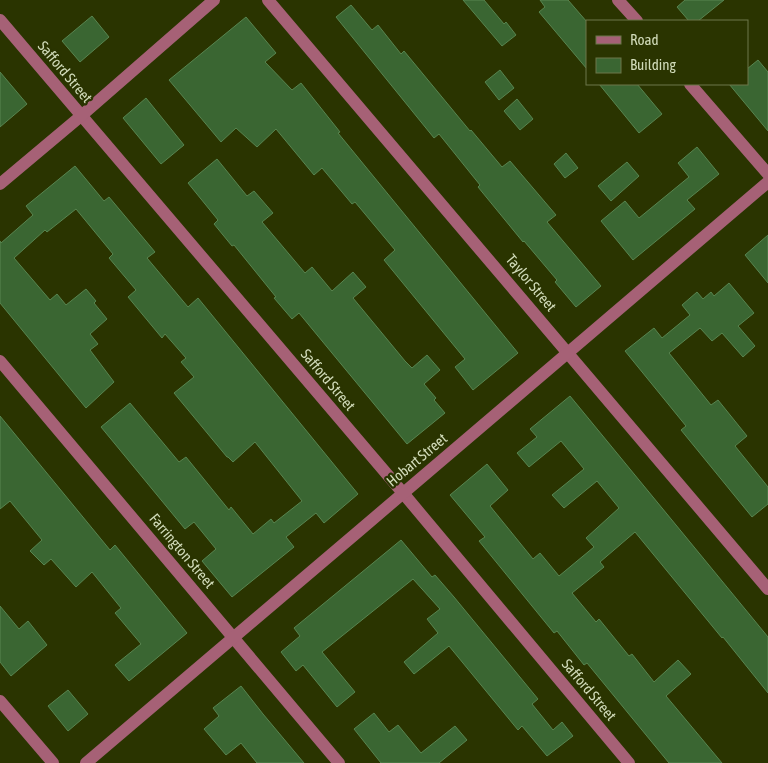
<svg xmlns="http://www.w3.org/2000/svg" width="768" height="763" viewBox="0 0 768 763" font-family="'Asap Condensed',sans-serif">
<rect width="100%" height="100%" fill="#2a3400"/>
<g fill="#3a6632" stroke="#588550">
<polygon points="463,0 484,0 504,24 506,22 516,35 502,46"/>
<polygon points="540,0 568,0 587,22 587,69 539,12 545,7"/>
<polygon points="685,0 724,0 698,21 689,21 677,7"/>
<polygon points="351,5 372,30 378,25 401,54 404,51 470,131 471,130 502,167 510,161 556,215 547,222 601,286 576,307 555,282 557,280 524,241 523,242 478,187 480,185 439,134 434,138 336,17"/>
<polygon points="92,16 109,37 80,62 62,41"/>
<polygon points="246,17 276,53 265,62 292,90 301,83 340,132 338,133 518,353 473,390 455,367 465,359 384,260 395,250 355,202 352,204 322,168 314,175 276,129 257,147 236,128 221,142 169,80"/>
<polygon points="758,60 768,72 768,131 729,84 747,84 747,69"/>
<polygon points="500,70 514,88 499,100 485,82"/>
<polygon points="0,72 27,104 0,127"/>
<polygon points="599,84 637,84 662,114 639,133"/>
<polygon points="146,98 184,145 161,164 123,118"/>
<polygon points="517,99 533,119 520,130 504,111"/>
<polygon points="697,147 719,174 687,200 695,209 633,260 601,221 625,201 639,218 689,177 678,163"/>
<polygon points="566,153 578,168 565,178 554,164"/>
<polygon points="217,159 247,196 254,191 273,213 262,222 305,273 312,267 332,291 353,272 366,287 353,298 405,361 412,368 427,355 440,370 424,384 436,398 434,400 445,413 407,444 299,313 292,319 274,298 276,297 234,245 232,246 214,224 218,220 188,183"/>
<polygon points="627,162 639,176 611,201 598,186"/>
<polygon points="75,166 104,201 109,197 155,252 147,258 188,307 198,298 358,494 324,523 316,513 286,537 294,547 232,597 202,561 216,549 194,522 185,529 101,427 130,403 179,462 186,457 229,510 231,507 253,534 271,519 274,523 302,501 255,442 233,462 228,457 227,457 174,393 194,377 181,362 186,358 165,334 162,338 128,297 136,290 109,258 113,254 76,209 47,232 45,230 14,258 50,300 57,294 66,305 86,289 96,301 94,303 107,319 90,334 98,344 90,350 114,382 86,408 0,303 0,241 1,243 33,215 26,206"/>
<polygon points="768,235 768,283 745,255"/>
<polygon points="729,283 754,313 738,326 755,346 743,357 722,333 712,341 700,328 669,353 711,405 718,400 747,436 735,446 768,487 768,504 752,517 681,430 686,426 625,351 654,328 662,338 690,315 682,305 697,292 703,299 711,292 714,296"/>
<polygon points="570,396 768,637 768,693 723,637 722,638 635,532 600,562 604,567 572,593 596,622 599,619 629,656 632,654 654,682 678,660 691,674 666,696 722,763 669,763 587,663 584,665 557,631 554,633 479,541 485,537 450,495 487,464 508,490 490,506 533,559 540,553 559,576 594,547 586,538 619,508 597,481 564,508 552,495 584,469 561,441 529,467 517,453 537,437 530,429"/>
<polygon points="0,416 110,550 115,545 187,633 129,681 115,665 141,644 115,613 121,608 92,572 76,587 51,559 44,565 30,551 42,540 10,501 0,509"/>
<polygon points="401,540 432,577 435,575 454,597 538,699 532,704 553,730 562,722 573,736 547,756 522,726 518,730 449,646 414,674 404,662 438,633 427,619 440,609 413,579 322,652 355,692 337,707 303,665 296,671 281,652 300,636 294,628"/>
<polygon points="0,606 19,629 28,621 47,645 11,676 0,662"/>
<polygon points="241,686 263,714 304,763 257,763 241,743 226,755 204,729 219,716 213,708"/>
<polygon points="68,690 88,714 68,731 48,706"/>
<polygon points="374,713 389,732 398,725 421,753 455,726 467,740 439,763 381,763 354,729"/>
</g>
<g fill="none" stroke-linecap="round" stroke-linejoin="round">
<g stroke="#a66176" stroke-width="12">
<polyline points="268,0 768,589"/>
<polyline points="618,0 637,21"/>
<polyline points="0,20 403,493 629,763"/>
<polyline points="690,84 768,174"/>
<polyline points="0,184 81,116 214,0"/>
<polyline points="0,361 339,763"/>
<polyline points="0,701 53,763"/>
<path d="M86,763C313,569 542,377 768,182"/>
</g>
</g>
<g text-anchor="middle" stroke-width="4.5" stroke-linejoin="round" paint-order="stroke">
<g font-size="15" fill="#d1dbb9" stroke="#2a3400">
<text transform="translate(65 72) rotate(50)" y="5">Safford Street</text>
<text transform="translate(531 283) rotate(50)" y="5">Taylor Street</text>
<text transform="translate(328 380) rotate(50)" y="5">Safford Street</text>
<text transform="translate(417 460) rotate(-40)" y="5">Hobart Street</text>
<text transform="translate(182 551) rotate(50)" y="5">Farrington Street</text>
<text transform="translate(589 690) rotate(50)" y="5">Safford Street</text>
</g>
</g>
<rect x="586" y="20" width="162" height="65" fill="#2a3400" stroke="#6d774a"/>
<rect x="596" y="36" width="25" height="8" fill="#a66176" stroke="#6d774a"/>
<text x="630" y="45" font-size="15" fill="#d1dbb9">Road</text>
<rect x="596" y="58" width="25" height="15" fill="#3a6632" stroke="#6d774a"/>
<text x="630" y="70" font-size="15" fill="#d1dbb9">Building</text>
</svg>
